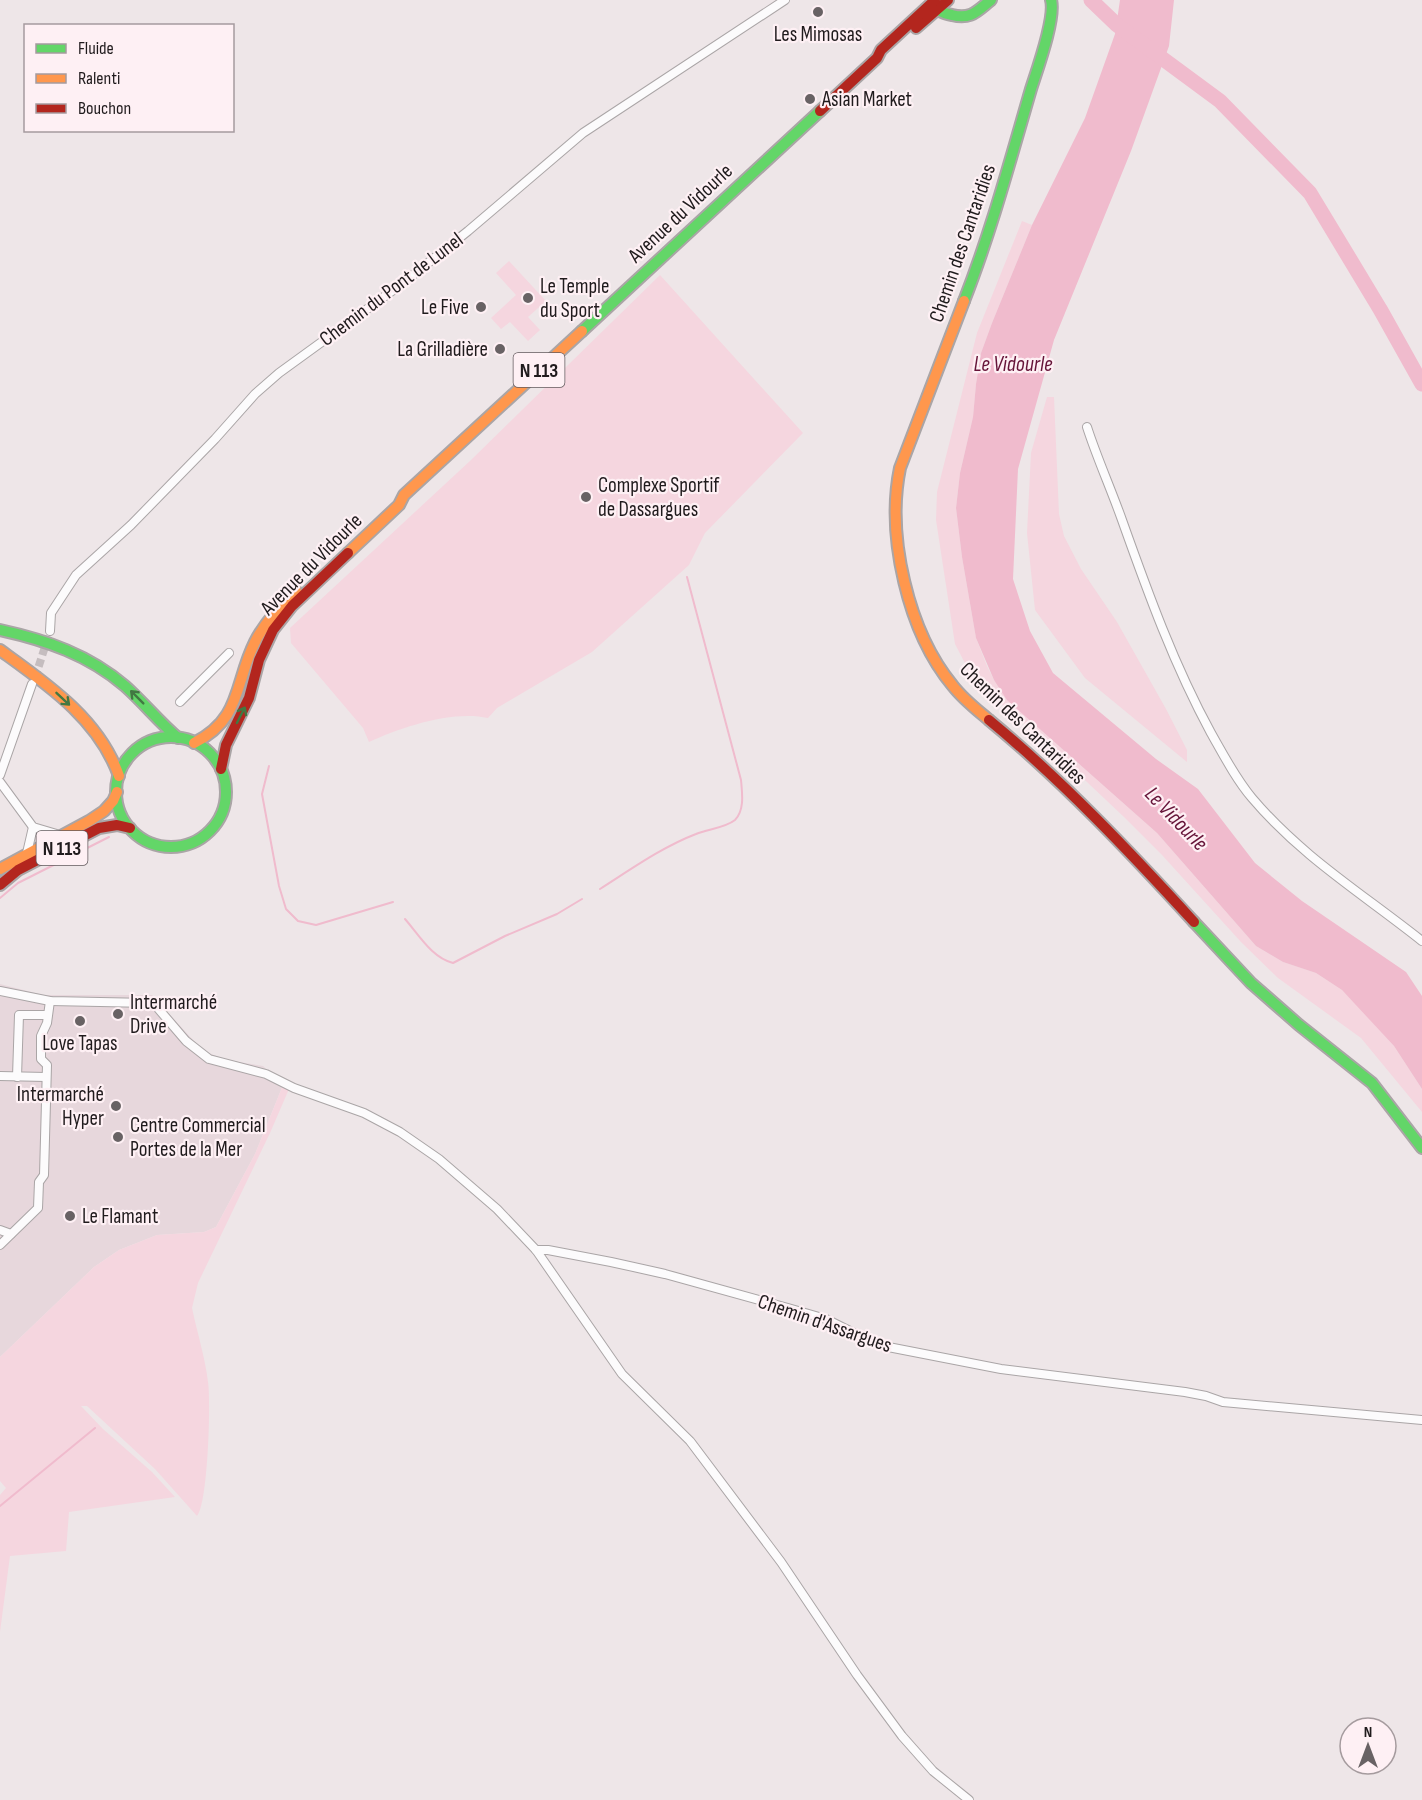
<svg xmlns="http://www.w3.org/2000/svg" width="1422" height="1800" viewBox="0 0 1422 1800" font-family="'Sofia Sans Condensed',sans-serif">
<rect width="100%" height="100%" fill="#eee6e8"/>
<polygon fill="#e7d7dc" points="0,984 43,995 152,995 203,1051 227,1060 263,1066 283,1085 255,1154 216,1227 204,1232 157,1235 119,1250 94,1267 0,1357"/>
<g fill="#f5d6df">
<polygon points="1022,221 1032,225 992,323 981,353 976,384 973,417 960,473 956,508 962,557 976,638 987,666 994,680 1034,724 1157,833 1256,946 1283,962 1316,973 1342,990 1354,1002 1394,1046 1422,1089 1422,1112 1361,1038 1278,978 1241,942 1162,855 1124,817 1033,731 992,696 968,669 955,644 936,520 937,492 977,333"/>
<polygon points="509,261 546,301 528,317 540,330 528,341 510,322 501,329 491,318 516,295 496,273"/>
<path d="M660,275L803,433L705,533L689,565L592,652L497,708L488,718C453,710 401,727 369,742L363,728L291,643L290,628L471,460Z"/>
<polygon points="1047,397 1054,397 1059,514 1064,536 1081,569 1117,622 1166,709 1187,750 1187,762 1085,678 1035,610 1027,533 1031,453"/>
<path d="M283,1085L289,1089L270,1133L198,1283L192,1308C197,1332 205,1357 208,1382C211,1401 208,1504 197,1516L155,1469L87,1406H81L103,1429L152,1472L175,1497L69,1512L66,1551L10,1556L0,1632V1495L6,1488L0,1481V1357L94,1267L119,1250L157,1235L204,1232L216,1227L255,1154Z"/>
</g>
<polygon fill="#f0bbcd" points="1120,0 1174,0 1169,46 1131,151 1054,340 1018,469 1013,579 1030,631 1053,673 1156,759 1198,789 1255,863 1302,901 1406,972 1422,996 1422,1089 1394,1046 1342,990 1316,973 1283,962 1256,946 1157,833 1007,700 994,680 976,638 962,557 956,508 960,473 973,417 976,384 981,353 992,323 1032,225 1085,118 1115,34"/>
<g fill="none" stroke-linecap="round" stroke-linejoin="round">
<g stroke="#f0bbcd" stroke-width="2">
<polyline points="269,766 262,794 279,886 286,909 298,921 316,925 393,902"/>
<path d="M600,889C630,870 662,847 696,834C708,829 725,828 735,820C745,810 742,792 741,780L687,577"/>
<polyline points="0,898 18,883 109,837"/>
<path d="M405,919C419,935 432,958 453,963L505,936L557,914L582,899"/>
<polyline points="0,1506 95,1428"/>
</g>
<polyline stroke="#f0bbcd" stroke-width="15" points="1091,0 1117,25 1220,101 1310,193 1380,309 1422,384"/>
<polyline stroke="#c5bdbf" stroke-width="8" stroke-dasharray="8 4" stroke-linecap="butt" points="35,678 50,631"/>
<defs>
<g id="street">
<path d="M1087,427C1097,458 1111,489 1122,520C1148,593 1174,665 1211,733C1224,756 1236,779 1252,798C1302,857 1363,894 1422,941"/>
<polyline points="50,631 51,613 76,575 131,525 215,439 255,394 279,373 403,283 468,231 583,133 785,0"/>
<polyline points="180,702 229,653"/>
<polyline points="0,775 32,684"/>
<polyline points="0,782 33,827 60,835"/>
<polyline points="27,853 33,827"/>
<polyline points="0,991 50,1001 150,1003 156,1006 186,1041 209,1059 266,1074 294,1088 364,1113 400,1132 439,1159 497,1209 536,1250 622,1374 690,1441 781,1562 857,1675 902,1736 933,1771 969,1800"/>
<polyline points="0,1076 46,1077"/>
<polyline points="17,1077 19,1015 47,1015"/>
<polyline points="0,1230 11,1234"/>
<polyline points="0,1245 38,1208 39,1182 44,1175 47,1065 41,1059 41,1036 47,1023 50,1001"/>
<polyline points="536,1250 548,1250 611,1262 665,1274 788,1308 826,1319 878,1345 1001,1369 1185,1392 1206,1396 1223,1402 1422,1420"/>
</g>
<g id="fast">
<path d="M938,10C943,13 946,14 952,15C971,20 977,11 991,0"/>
<path d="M964,301C991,232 1010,161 1031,89C1037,70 1056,18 1051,0"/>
<polyline points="582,331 820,111"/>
<path d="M0,630C46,640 89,655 125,686C144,703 159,722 178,738"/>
<circle cx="171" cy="792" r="55"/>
<polyline points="1194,922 1251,983 1299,1025 1372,1083 1422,1148"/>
</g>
<g id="slow">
<path d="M964,301L900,468C886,536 908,632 953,686C963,699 976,709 989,720"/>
<polyline points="348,553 399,505 404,495 582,331"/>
<path d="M0,650C47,684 99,719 119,776"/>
<path d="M194,743C242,719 234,684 255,642C265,622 280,606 296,591"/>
<polyline points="0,869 89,821 104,811 113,801 117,792"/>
</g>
<g id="jam">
<polyline points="916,28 948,0"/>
<polyline points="820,111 877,58 881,50 935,0"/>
<path d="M989,720C1063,781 1130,852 1194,922"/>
<polyline points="221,769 226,745 249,698 259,660 273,630 292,606 348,553"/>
<polyline points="0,885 18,870 99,828 117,825 130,828"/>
</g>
</defs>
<use href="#street" stroke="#aaa5a6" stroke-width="10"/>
<use href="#fast" stroke="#aaa5a6" stroke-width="14"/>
<use href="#slow" stroke="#aaa5a6" stroke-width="14"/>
<use href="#jam" stroke="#aaa5a6" stroke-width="14"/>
<use href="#street" stroke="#fcfbfc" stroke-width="8"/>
<use href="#fast" stroke="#63d668" stroke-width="10"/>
<use href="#slow" stroke="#ff974d" stroke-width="10"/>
<use href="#jam" stroke="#b3261e" stroke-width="10"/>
</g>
<defs><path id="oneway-shaft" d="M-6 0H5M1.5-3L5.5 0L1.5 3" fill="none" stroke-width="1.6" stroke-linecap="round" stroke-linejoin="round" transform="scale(1.5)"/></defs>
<g stroke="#427842">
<use href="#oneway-shaft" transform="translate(137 697) rotate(-135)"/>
<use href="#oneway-shaft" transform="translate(63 699) rotate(43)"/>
<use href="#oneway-shaft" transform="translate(241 715) rotate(-63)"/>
</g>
<g fill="#686264" stroke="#fef0f4" stroke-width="2">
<circle cx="818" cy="12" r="6"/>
<circle cx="810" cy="99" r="6"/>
<circle cx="528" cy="298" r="6"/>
<circle cx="481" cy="307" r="6"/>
<circle cx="500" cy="349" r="6"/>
<circle cx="586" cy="497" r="6"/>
<circle cx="118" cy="1014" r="6"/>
<circle cx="80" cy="1021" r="6"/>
<circle cx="116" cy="1106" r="6"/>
<circle cx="118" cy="1137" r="6"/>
<circle cx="70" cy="1216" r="6"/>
</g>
<g text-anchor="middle" stroke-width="4.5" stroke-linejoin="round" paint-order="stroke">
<g fill="#fef0f4" stroke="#635b5e" stroke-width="1.5">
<rect x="513.5" y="353" width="51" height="34" rx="4.5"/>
<rect x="36.5" y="831" width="51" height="34" rx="4.5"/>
</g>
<g font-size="20" font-weight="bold" fill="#201b1d">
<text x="539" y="377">N 113</text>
<text x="62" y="855">N 113</text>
</g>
<g font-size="21" fill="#201b1d" stroke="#fef0f4" text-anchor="start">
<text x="818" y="41" text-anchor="middle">Les Mimosas</text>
<text x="822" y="106">Asian Market</text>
<text x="540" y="293">Le Temple<tspan x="540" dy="24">du Sport</tspan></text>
<text x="469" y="314" text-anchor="end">Le Five</text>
<text x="488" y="356" text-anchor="end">La Grilladière</text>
<text x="598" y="492">Complexe Sportif<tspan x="598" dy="24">de Dassargues</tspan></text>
<text x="130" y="1009">Intermarché<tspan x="130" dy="24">Drive</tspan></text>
<text x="80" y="1050" text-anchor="middle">Love Tapas</text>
<text x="104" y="1101" text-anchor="end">Intermarché<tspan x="104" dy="24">Hyper</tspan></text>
<text x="130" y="1132">Centre Commercial<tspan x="130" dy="24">Portes de la Mer</tspan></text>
<text x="82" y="1223">Le Flamant</text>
</g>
<g font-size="21" fill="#201b1d" stroke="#fef0f4">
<text transform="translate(680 213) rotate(-43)" y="7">Avenue du Vidourle</text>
<text transform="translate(962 243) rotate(-71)" y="7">Chemin des Cantaridies</text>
<text transform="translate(391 289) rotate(-37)" y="7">Chemin du Pont de Lunel</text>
<text transform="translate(311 564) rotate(-45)" y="7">Avenue du Vidourle</text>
<text transform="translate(1023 723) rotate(44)" y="7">Chemin des Cantaridies</text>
<text transform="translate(825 1323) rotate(19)" y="7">Chemin d'Assargues</text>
</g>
<g font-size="22" font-style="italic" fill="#661439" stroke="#fef0f4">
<text x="1013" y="371">Le Vidourle</text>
<text transform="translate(1177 818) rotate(46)" y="8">Le Vidourle</text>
</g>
</g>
<rect x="24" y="24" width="210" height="108" fill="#fef0f4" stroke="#a59b9e" stroke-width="1.5"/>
<rect x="36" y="44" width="30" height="9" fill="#63d668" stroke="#a59b9e" stroke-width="1.5"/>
<text x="78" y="54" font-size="18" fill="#201b1d">Fluide</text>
<rect x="36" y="74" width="30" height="9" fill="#ff974d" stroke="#a59b9e" stroke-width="1.5"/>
<text x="78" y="84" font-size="18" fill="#201b1d">Ralenti</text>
<rect x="36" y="104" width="30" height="9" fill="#b3261e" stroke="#a59b9e" stroke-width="1.5"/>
<text x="78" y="114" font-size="18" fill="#201b1d">Bouchon</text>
<g transform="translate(1368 1746)"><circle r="28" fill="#fef0f4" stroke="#a59b9e" stroke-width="1.5"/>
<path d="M0-4.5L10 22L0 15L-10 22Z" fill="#686264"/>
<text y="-9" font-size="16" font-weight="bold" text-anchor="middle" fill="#201b1d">N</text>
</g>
</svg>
